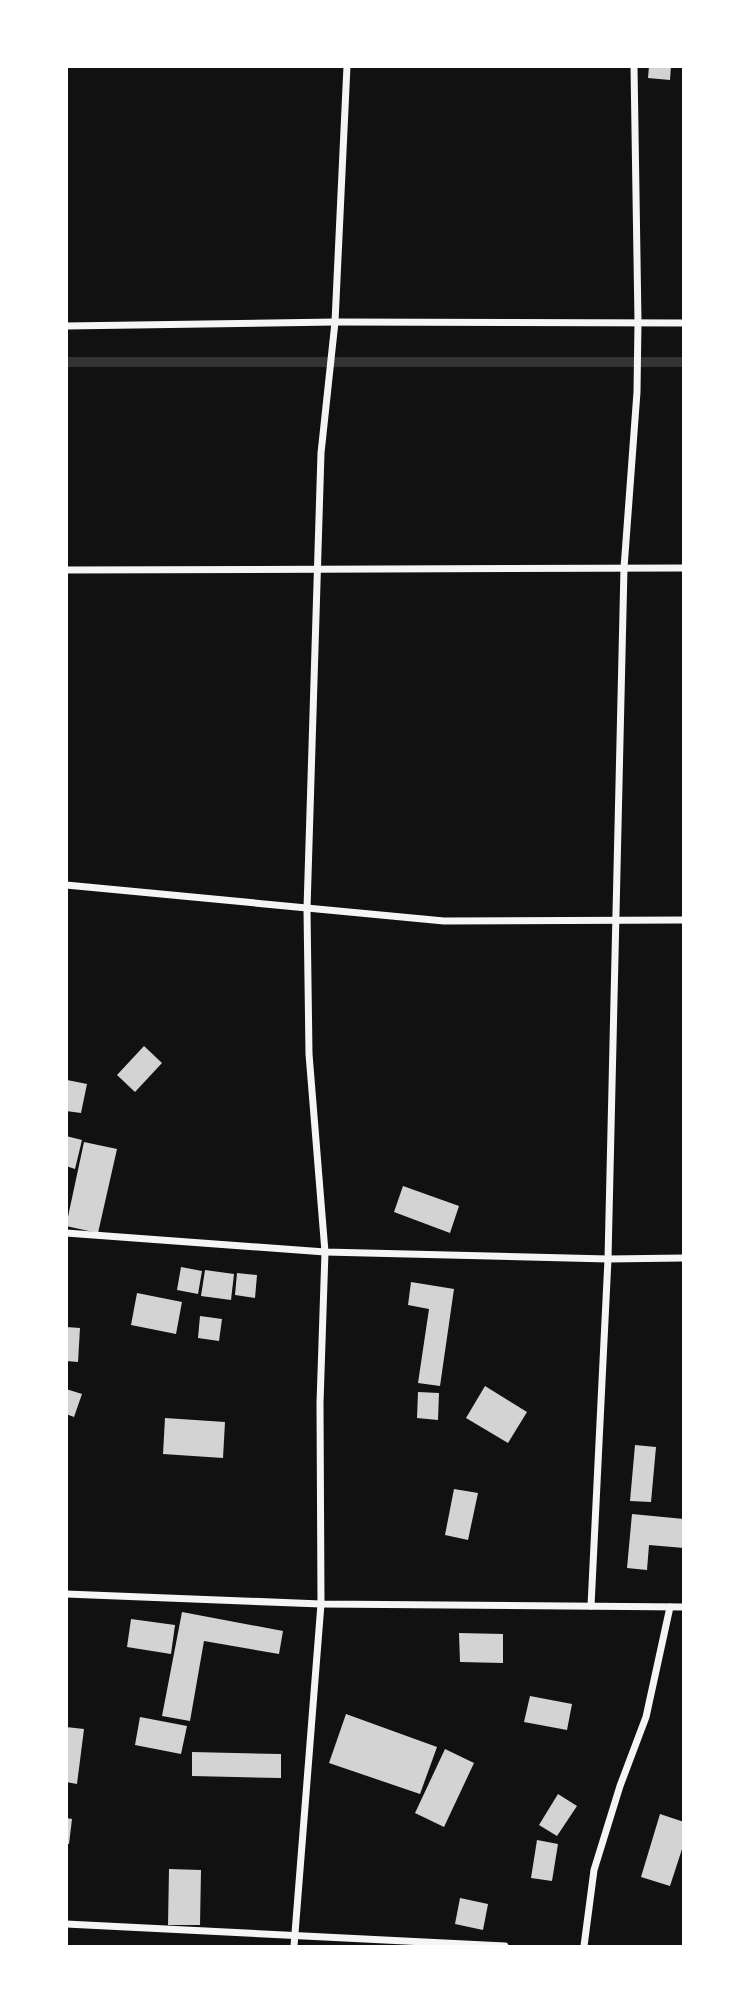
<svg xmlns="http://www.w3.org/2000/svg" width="750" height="2013" viewBox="0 0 750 2013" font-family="Raleway,sans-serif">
<rect width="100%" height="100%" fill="#111"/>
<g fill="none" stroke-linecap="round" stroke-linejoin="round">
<polyline stroke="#333" stroke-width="10" points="66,362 684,362"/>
</g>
<g fill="#d3d3d3">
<polygon points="649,66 671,66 670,80 648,78"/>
<polygon points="144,1046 162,1063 135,1092 117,1075"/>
<polygon points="67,1080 87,1084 81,1113 66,1111"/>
<polygon points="66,1136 82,1140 75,1169 66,1166"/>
<polygon points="84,1142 117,1149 98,1233 66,1226"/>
<polygon points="403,1186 459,1206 450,1233 394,1212"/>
<polygon points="181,1267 202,1271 198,1294 177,1290"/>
<polygon points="205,1270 234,1274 231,1300 201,1296"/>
<polygon points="237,1273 257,1275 255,1298 235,1295"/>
<polygon points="411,1282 454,1289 440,1386 418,1383 429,1309 408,1305"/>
<polygon points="137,1293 182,1302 176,1334 131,1325"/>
<polygon points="200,1316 222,1319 219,1341 198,1338"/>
<polygon points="66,1327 80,1328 78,1362 66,1361"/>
<polygon points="485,1386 527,1412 508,1443 466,1418"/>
<polygon points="66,1389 82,1394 74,1417 66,1414"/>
<polygon points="418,1392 439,1393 438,1420 417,1418"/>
<polygon points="165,1418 225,1422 223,1458 163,1454"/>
<polygon points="635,1445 656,1447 651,1502 630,1501"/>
<polygon points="454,1489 478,1493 468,1540 445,1535"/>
<polygon points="632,1514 684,1519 684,1548 649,1545 647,1570 627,1568"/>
<polygon points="182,1612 283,1631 279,1654 204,1641 190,1721 162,1716"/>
<polygon points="131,1619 175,1625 171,1654 127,1647"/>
<polygon points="459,1633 503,1634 503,1663 460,1662"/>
<polygon points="530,1696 572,1704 567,1730 524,1722"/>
<polygon points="346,1714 437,1747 420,1794 329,1763"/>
<polygon points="140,1717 187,1726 181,1754 135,1745"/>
<polygon points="66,1727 84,1729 77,1784 66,1782"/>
<polygon points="445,1749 474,1763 444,1827 415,1813"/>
<polygon points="192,1752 281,1754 281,1778 192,1776"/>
<polygon points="558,1794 577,1806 557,1836 539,1825"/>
<polygon points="660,1814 684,1822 684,1843 670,1886 641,1877"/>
<polygon points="66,1818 72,1819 69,1844 66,1844"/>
<polygon points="537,1840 558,1844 552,1881 531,1878"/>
<polygon points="169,1869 201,1870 200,1925 168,1925"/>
<polygon points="460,1898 488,1904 483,1930 455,1924"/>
</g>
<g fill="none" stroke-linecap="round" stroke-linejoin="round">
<g stroke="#f5f5f5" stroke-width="7">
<polyline points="66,326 335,322 684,323"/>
<polyline points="66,570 684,568"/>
<polyline points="66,885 444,921 684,920"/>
<polyline points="66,1233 325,1252 608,1259 684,1258"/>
<polyline points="66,1594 321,1604 684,1607"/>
<polyline points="591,1606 608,1259 624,568 637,392 638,322 634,66"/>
<polyline points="66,1924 505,1946"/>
<polyline points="294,1946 321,1604 320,1403 325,1252 309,1054 307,909 321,453 335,322 347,66"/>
<polyline points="584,1946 594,1870 620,1786 646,1717 670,1607"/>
</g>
</g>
<rect width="750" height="2013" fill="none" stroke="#ffffff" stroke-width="136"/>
</svg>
